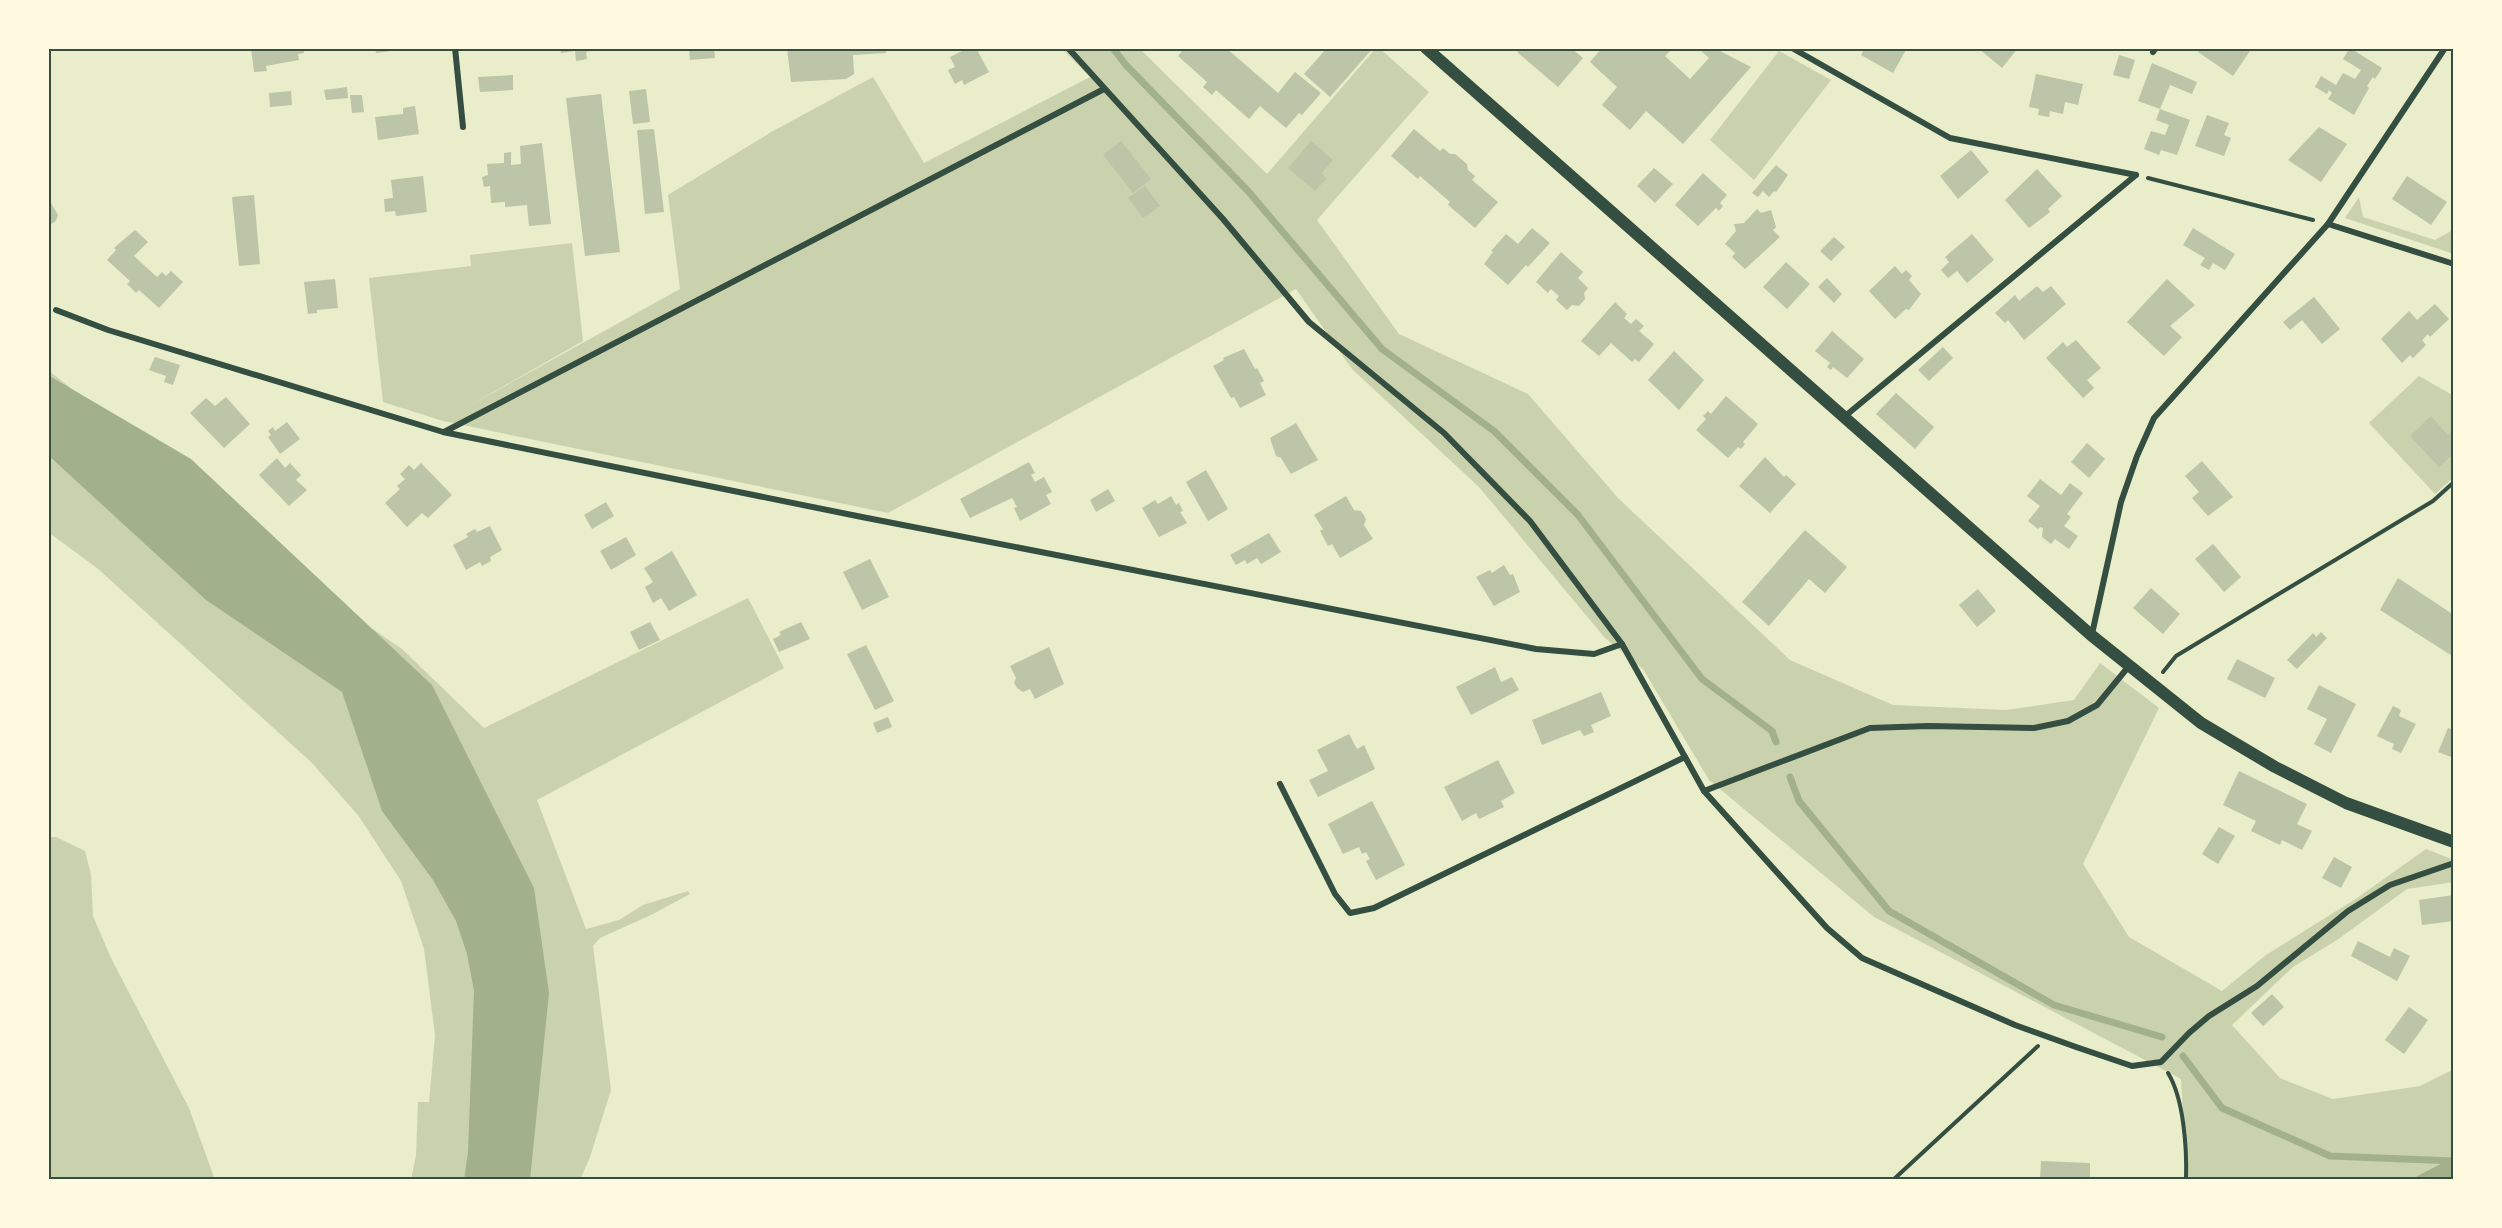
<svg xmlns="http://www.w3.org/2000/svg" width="2502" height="1228" viewBox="0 0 2502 1228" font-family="Lato,sans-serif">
<rect width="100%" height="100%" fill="#e9edc9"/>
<g fill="#cad2ad">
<polygon points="1061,48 1139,48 1267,174 1376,48 1379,48 1429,92 1317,220 1399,334 1528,394 1618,498 1790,660 1893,705 2006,710 2074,700 2100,663 2159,708 2083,864 2129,937 2222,991 2266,955 2357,898 2426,849 2454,860 2454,882 2407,889 2337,940 2293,967 2232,1025 2280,1078 2333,1099 2420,1086 2454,1069 2454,1180 2187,1180 2181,1079 1874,917 1709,780 1643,669 1605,638 1479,487 1352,369 1296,289 888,513 443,421 383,402 369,278 471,266 470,255 572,243 583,341 467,407 680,289 668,195 773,131 873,77 924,163 1090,77"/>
<polygon points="1779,51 1831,80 1754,180 1710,140"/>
<polygon points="2359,197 2363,217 2435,240 2451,231 2454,227 2454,254 2345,218"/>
<polygon points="48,370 316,583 336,604 402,649 484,728 748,598 784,668 537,800 586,929 619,920 643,905 688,891 690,894 653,914 600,938 593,946 611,1090 590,1157 580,1180 411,1180 416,1155 418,1102 429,1102 435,1035 424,949 401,881 358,815 311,762 97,568 48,532"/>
<polygon points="2419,376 2454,396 2454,477 2435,494 2369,423"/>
<polygon points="48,837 56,837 85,851 91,875 93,916 111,958 189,1108 215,1180 48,1180"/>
</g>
<g fill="#a3b18a">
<polygon points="48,375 191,459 432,685 534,888 549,993 530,1180 464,1180 468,1152 474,991 467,954 456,921 433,880 382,811 342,692 206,600 48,455"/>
<polygon points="2454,1157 2454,1180 2410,1180"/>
</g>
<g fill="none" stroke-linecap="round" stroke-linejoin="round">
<g stroke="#a3b18a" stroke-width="7">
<polyline points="1113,48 1125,64 1248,191 1382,349 1494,431 1578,515 1702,679 1772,731 1776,742"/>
<polyline points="1790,777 1799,801 1889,911 2054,1005 2162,1037"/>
<polyline points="2183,1056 2222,1108 2330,1156 2454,1161"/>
</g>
</g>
<g fill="#bcc5a7">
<polygon points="251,48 303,48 304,53 298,54 299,60 266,66 267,71 254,72"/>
<polygon points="375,48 391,48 391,51 376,53"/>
<polygon points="560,48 591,48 591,51 586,52 587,59 576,61 575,51 561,53"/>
<polygon points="689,48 714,48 715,58 690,60"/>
<polygon points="787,48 886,48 886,53 853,55 854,74 846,79 791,82"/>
<polygon points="968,48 976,48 989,72 964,85 962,80 955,84 948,70 955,67 950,57"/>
<polygon points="1181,48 1226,48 1278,93 1295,72 1321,93 1302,115 1299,113 1286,128 1260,106 1249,119 1216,90 1212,95 1203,87 1207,82 1178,56 1183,50"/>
<polygon points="1327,48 1373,48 1330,97 1304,74"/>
<polygon points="1521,48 1571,48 1583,58 1558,87 1517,52"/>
<polygon points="1602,48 1673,48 1665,56 1690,79 1709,58 1700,50 1702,48 1714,48 1751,67 1683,144 1646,111 1630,130 1602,105 1617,87 1590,62"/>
<polygon points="1865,48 1907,48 1893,73 1861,55"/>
<polygon points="1978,48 2018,48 2002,68"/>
<polygon points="2201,48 2252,48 2233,76 2198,52"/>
<polygon points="2350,48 2382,68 2375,79 2373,77 2367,86 2369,88 2354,115 2328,99 2332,93 2329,90 2327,94 2315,87 2321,76 2336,85 2343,73 2355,79 2361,70 2343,59"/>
<polygon points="2119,55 2135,60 2129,79 2113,75"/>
<polygon points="2152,63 2197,82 2192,94 2170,85 2160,109 2138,101"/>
<polygon points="2036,74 2083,84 2078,105 2065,102 2063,114 2050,111 2049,117 2038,115 2039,109 2029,107"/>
<polygon points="513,75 513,90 480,92 478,77"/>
<polygon points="347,87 348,98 326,100 324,90"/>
<polygon points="646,89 650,122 633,124 629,91"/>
<polygon points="291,91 292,105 270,107 269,93"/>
<polygon points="601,94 620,252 585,256 566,98"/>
<polygon points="350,95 362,95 364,112 352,113"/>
<polygon points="415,106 419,134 378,140 375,117 403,114 403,108"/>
<polygon points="2160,109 2190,120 2177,155 2161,150 2159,155 2144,149 2151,131 2165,135 2169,125 2156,120"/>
<polygon points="2207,115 2229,123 2224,135 2231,138 2224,156 2195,146"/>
<polygon points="2319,127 2347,144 2321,182 2288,160"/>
<polygon points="654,129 664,212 645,214 637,130"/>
<polygon points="1414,129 1440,151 1443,148 1450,154 1455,154 1467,164 1468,170 1475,176 1472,180 1498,202 1475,228 1448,205 1450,202 1420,176 1418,179 1391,156"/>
<polygon points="1121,141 1151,179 1133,193 1103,155"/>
<polygon points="1311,141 1333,160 1322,173 1326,179 1315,191 1288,168"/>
<polygon points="542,143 551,224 529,226 527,205 505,207 505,202 491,203 490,186 484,187 482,177 488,175 487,164 504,163 504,153 511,152 511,165 521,164 520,146"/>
<polygon points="1971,150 1989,172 1958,199 1940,176"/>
<polygon points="1776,165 1788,175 1776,192 1774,191 1769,197 1763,191 1758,197 1752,193"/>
<polygon points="1654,168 1673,184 1655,203 1637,186"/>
<polygon points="2037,169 2062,196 2048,209 2050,212 2029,228 2005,200"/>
<polygon points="1703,173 1727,195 1720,203 1723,206 1719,211 1716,208 1698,226 1675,205"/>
<polygon points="423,176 427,212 396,216 395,211 385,212 384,199 393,198 391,180"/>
<polygon points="2407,176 2447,202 2431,225 2392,199"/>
<polygon points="1145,186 1160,206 1143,218 1128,198"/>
<polygon points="254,195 260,264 239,266 232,197"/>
<polygon points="48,198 58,215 56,221 48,226"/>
<polygon points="1757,209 1761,213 1771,210 1776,227 1773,230 1780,237 1745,269 1732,257 1735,253 1725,244 1736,231 1734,224 1744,223"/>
<polygon points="1532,228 1550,243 1528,267 1526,265 1508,285 1484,264 1493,252 1491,251 1506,234 1518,244"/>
<polygon points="2193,228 2235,254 2225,270 2213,263 2209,270 2200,265 2205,258 2183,245"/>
<polygon points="135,230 148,242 134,256 157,277 162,272 166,276 171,271 183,282 159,308 139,290 136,293 127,284 130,281 107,260 116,250 114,248"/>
<polygon points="1972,234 1994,260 1967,283 1957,271 1948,278 1941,270 1949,262 1945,257"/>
<polygon points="1834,237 1845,247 1831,261 1820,251"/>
<polygon points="1561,252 1583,272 1578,278 1588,288 1584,293 1585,299 1579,306 1572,305 1567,310 1556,300 1559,296 1551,289 1548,293 1536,282"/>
<polygon points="1786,262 1810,284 1787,309 1763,287"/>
<polygon points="1895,266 1902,274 1906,270 1912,276 1909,280 1921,294 1909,310 1906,309 1895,319 1869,291"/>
<polygon points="1827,278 1842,294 1834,303 1818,287"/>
<polygon points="335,279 338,308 317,310 317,313 308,314 304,282"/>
<polygon points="2167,279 2195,305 2170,326 2182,337 2164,356 2127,322"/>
<polygon points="2037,286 2043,292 2051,286 2066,304 2024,340 2008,320 2005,323 1995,313 2015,295 2019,301"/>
<polygon points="2314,297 2340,329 2322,344 2302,320 2290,330 2283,322"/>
<polygon points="1615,302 1627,314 1624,318 1631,324 1636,319 1644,326 1639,331 1654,344 1639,362 1635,359 1632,362 1611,343 1599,356 1581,341"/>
<polygon points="2435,304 2449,319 2430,337 2428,334 2422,340 2426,345 2413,358 2410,355 2402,363 2381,339 2409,311 2417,320"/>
<polygon points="1832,331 1864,359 1847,378 1833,367 1831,370 1827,367 1830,363 1815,351"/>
<polygon points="2076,340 2101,368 2087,380 2094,388 2083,398 2046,358 2063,342 2067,347"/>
<polygon points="1943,347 1953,358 1929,381 1918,370"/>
<polygon points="1244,349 1255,369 1257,368 1264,381 1260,383 1266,395 1240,408 1234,397 1231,398 1213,366 1224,360 1223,358"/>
<polygon points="1674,351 1704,380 1679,410 1648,380"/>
<polygon points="155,357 180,365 173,385 164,382 166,376 149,370"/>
<polygon points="1896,393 1934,427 1915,449 1876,414"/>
<polygon points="1726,396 1758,424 1743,442 1745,444 1741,449 1738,447 1728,458 1696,430 1706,419 1703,416 1708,411 1711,414"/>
<polygon points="226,397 250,424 224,448 190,413 206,398 215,406"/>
<polygon points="2431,416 2448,435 2450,432 2454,436 2454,453 2439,467 2410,436"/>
<polygon points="287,422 300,439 280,454 268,437 271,435 268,431 273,427 275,431"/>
<polygon points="1296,423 1318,460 1291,474 1281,458 1276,456 1270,438"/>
<polygon points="2087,443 2105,459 2089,478 2071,462"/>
<polygon points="1765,457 1784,477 1786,475 1796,484 1770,513 1739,486"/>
<polygon points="277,458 285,468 290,463 301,475 296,480 307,490 289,506 259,475"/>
<polygon points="2202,461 2233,497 2208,516 2192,498 2199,492 2185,476"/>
<polygon points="1029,462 1035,473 1031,475 1035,482 1044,477 1052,492 1046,495 1051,504 1020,521 1014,508 1017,507 1012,498 970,518 960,499"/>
<polygon points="421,463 452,495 428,518 422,513 407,527 385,503 400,489 397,486 405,479 400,474 409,465 414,470"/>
<polygon points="1206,470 1228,509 1208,521 1186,482"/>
<polygon points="2040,479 2061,495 2070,483 2083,493 2067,514 2071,517 2064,526 2078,536 2069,549 2055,539 2051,544 2042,537 2043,528 2040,527 2038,529 2028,521 2040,506 2027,496"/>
<polygon points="1108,489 1115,501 1096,512 1090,500"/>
<polygon points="1171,496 1176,505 1179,503 1183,511 1180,512 1187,523 1159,537 1142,508 1155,500 1158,504"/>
<polygon points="1346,496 1354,510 1361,511 1366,519 1364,525 1373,539 1340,558 1332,544 1328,546 1320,531 1323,529 1314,515"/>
<polygon points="606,502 614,516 592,529 584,515"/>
<polygon points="490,526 502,550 490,557 491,561 482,566 480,562 466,570 453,545 468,537 466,534 475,529 477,532"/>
<polygon points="1805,530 1847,567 1825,593 1809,579 1769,626 1742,602"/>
<polygon points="1269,533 1281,552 1261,564 1257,558 1247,564 1245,560 1236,565 1230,555"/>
<polygon points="626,537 636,555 611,570 600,551"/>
<polygon points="2213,544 2241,577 2224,592 2195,559"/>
<polygon points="672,551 697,595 669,611 661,598 653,603 645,587 653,582 644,568"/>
<polygon points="870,559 889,597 862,610 843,572"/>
<polygon points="1504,565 1510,575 1513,574 1520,592 1494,606 1476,577 1490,570 1492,573"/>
<polygon points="2398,578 2454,615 2454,657 2380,610"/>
<polygon points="2151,588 2180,614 2163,634 2133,608"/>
<polygon points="1978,589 1996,611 1977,627 1959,605"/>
<polygon points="650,622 660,640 639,650 630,632"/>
<polygon points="801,622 810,639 779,652 773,639 781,635 779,632"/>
<polygon points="2321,632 2327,638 2297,669 2287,660 2313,633 2316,637"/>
<polygon points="866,645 894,701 875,710 847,654"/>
<polygon points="1049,647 1064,684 1035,699 1030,689 1023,692 1017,688 1014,683 1016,678 1010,666"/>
<polygon points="2237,659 2275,678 2265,698 2227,679"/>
<polygon points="1495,667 1501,682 1512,677 1519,690 1471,715 1456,687"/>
<polygon points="2319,685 2356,704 2331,753 2314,744 2327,719 2307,709"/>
<polygon points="1601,692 1611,716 1591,725 1594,732 1584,736 1580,730 1542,745 1532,720"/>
<polygon points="2393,706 2401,710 2399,716 2416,724 2401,753 2392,749 2394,744 2377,736"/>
<polygon points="888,717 892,727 877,733 873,723"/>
<polygon points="2448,728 2454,730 2454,758 2438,752"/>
<polygon points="1349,734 1357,749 1364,745 1375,769 1318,797 1309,780 1328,771 1317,750"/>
<polygon points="1498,760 1515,793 1501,801 1504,807 1479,819 1476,813 1462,821 1444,787"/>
<polygon points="2239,771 2307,804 2297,824 2312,831 2302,850 2282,840 2280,845 2251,831 2256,821 2223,805"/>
<polygon points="1372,801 1405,865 1376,880 1366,861 1370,859 1366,852 1362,854 1359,847 1343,854 1328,824"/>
<polygon points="2219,827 2235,836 2218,864 2202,854"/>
<polygon points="2334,857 2352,867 2341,888 2322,878"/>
<polygon points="2454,895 2454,921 2422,925 2419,900"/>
<polygon points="2358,941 2390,957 2394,948 2410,956 2397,981 2351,956"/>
<polygon points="2272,994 2284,1007 2263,1026 2251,1013"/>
<polygon points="2409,1007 2428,1020 2404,1054 2385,1040"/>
<polygon points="2041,1161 2090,1163 2090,1180 2040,1180"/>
</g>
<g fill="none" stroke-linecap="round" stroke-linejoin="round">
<g stroke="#344e41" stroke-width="4">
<polyline points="2148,178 2313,220"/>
<polyline points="2163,672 2176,656 2433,501 2454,482"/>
<path d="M2168,1073C2184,1099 2187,1149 2186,1180"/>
<polyline points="1893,1180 2038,1046"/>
</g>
<g stroke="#344e41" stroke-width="6">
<polyline points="455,48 463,127"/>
<polyline points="1068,48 1223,219 1309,322 1444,433 1530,521 1622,644 1704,791 1827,928 1862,958 2015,1025 2076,1047 2132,1066 2161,1062 2189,1033 2209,1016 2257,986 2348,911 2390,885 2454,863"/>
<polyline points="1792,48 1950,138 2136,175"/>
<polyline points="2153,52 2156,48"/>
<polyline points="2328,224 2454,264"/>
<polyline points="56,310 108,330 443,432 862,517 1536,649 1594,654 1622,644"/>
<polyline points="1844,417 2136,175"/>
<polyline points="444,432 1104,89"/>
<polyline points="2092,634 2121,502 2137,456 2154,418 2328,224 2445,48"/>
<polyline points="1280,784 1335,894 1350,913 1374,908 1685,757"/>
<polyline points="1704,791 1870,728 1928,726 2034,728 2068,721 2097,705 2129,666"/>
</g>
<polyline stroke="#344e41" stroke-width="12" points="1426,48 2091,635 2201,723 2275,767 2346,803 2454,842"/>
</g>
<rect width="2502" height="1228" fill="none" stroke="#fefae0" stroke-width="99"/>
<rect x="50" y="50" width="2402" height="1128" fill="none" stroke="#344e41" stroke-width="2"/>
</svg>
